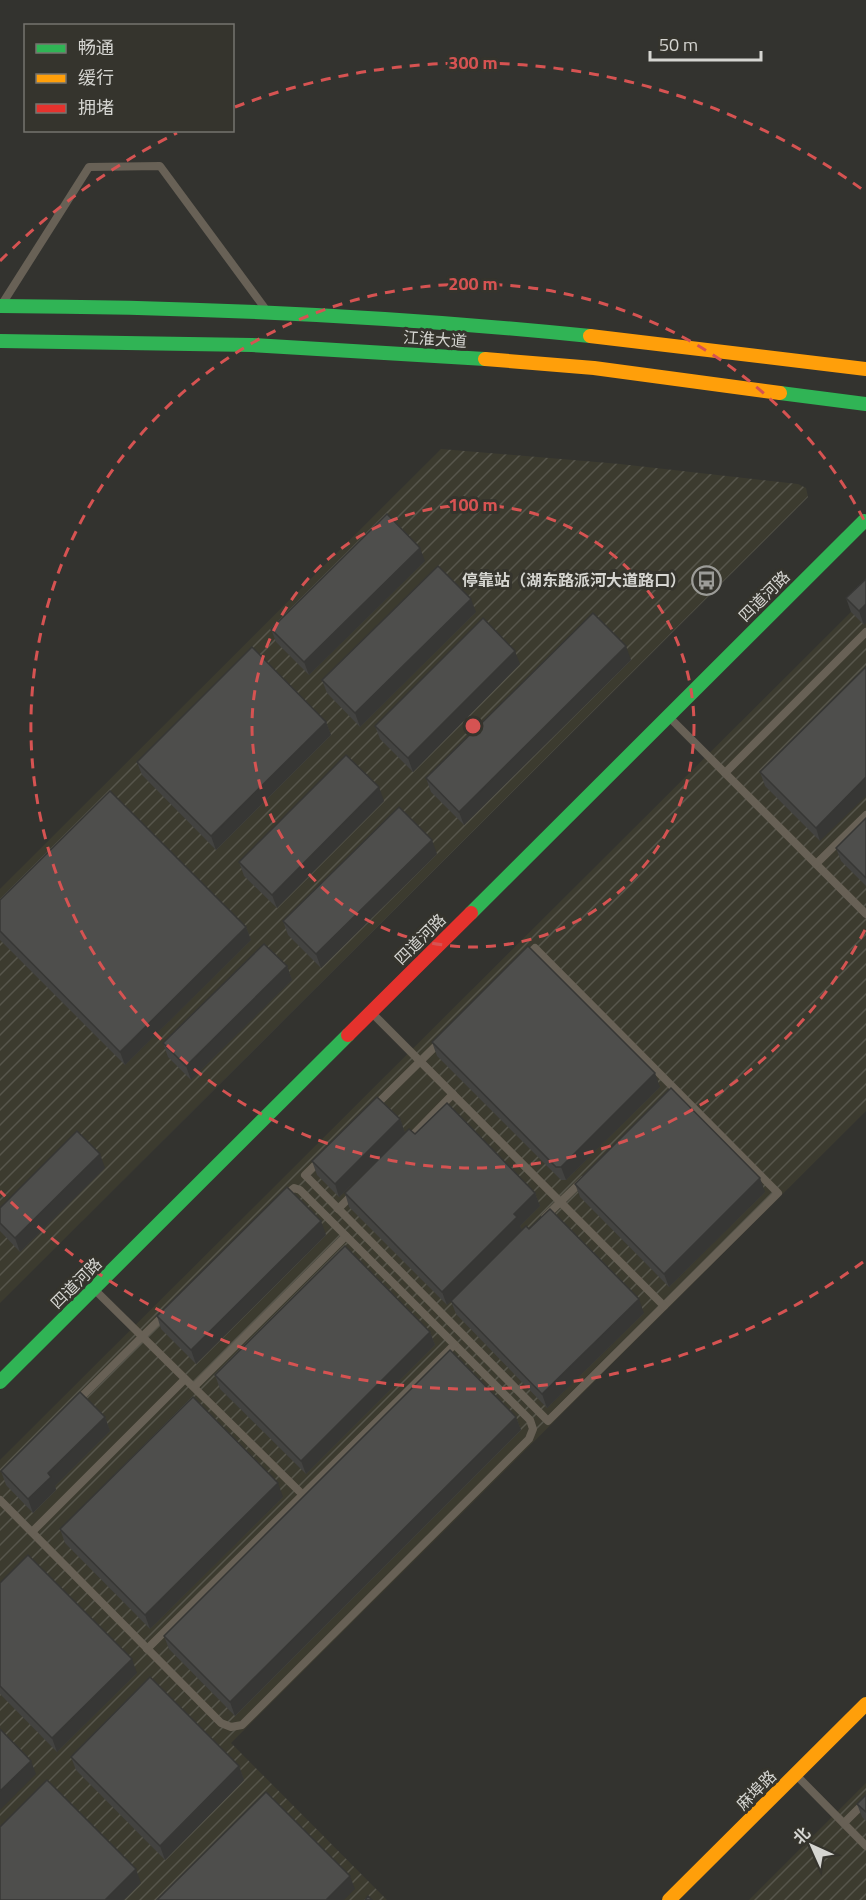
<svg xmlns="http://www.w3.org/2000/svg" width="866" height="1900" viewBox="0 0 866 1900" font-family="'Titillium Web','Noto Sans SC',sans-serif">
<defs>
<pattern id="industrial-furrows" width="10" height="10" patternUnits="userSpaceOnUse" patternTransform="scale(1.5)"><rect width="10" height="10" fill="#3c3b2f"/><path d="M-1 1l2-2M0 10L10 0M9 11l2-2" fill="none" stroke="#57564c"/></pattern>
</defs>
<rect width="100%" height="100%" fill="#33332f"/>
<g fill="url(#industrial-furrows)">
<polygon points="441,449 620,464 798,484 806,488 808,497 0,1303 0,889"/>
<polygon points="866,597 866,1111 231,1743 387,1900 0,1900 0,1460"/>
<polygon points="866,1783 866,1900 749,1900"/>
</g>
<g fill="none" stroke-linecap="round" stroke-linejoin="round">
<g stroke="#686156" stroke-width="8">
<polyline points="4,301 89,167 160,166 264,307"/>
<polyline points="670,718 866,914"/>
<polyline points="725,773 866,632"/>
<polyline points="816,864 866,815"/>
<polygon points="535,948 778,1193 548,1421 305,1175"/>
<polyline points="372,1013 664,1306"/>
<polyline points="407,1141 453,1094"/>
<polyline points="338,1209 355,1192"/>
<polyline points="545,1217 583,1180"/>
<polyline points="96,1291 303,1495"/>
<polyline points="194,1387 346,1236"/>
<polyline points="77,1401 166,1313"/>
<polyline points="0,1500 221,1723 231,1727 242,1725 529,1439 533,1429 530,1420 300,1190 294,1188 284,1196"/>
<polyline points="32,1532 185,1379"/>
<polyline points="147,1649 454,1345"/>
<polyline points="798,1777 866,1846"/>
<polyline points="844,1823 866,1801"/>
</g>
<g stroke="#30b455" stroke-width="14">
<path d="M0,306C197,307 394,316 590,336"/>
<polyline points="0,341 252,345 485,359"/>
<polyline points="780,393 866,404"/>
<polyline points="471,913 864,521"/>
<polyline points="0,1382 348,1035"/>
</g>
<g stroke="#ff9f0a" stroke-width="14">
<polyline points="590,336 866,369"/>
<polyline points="485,359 594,368 780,393"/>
<polyline points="669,1900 866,1704"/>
</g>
<polyline stroke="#e5322d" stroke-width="14" points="348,1035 471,913"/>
</g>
<g fill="#434341">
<polygon points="425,561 309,675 276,642 271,629"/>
<polygon points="866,579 864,625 851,612 846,598"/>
<polygon points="476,612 360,727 327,693 322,680"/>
<polygon points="631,660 464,825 431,792 426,778"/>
<polygon points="520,664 413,772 380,739 375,726"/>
<polygon points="866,667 820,841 765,786 760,772"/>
<polygon points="326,722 331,735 216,850 142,775 137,762"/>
<polygon points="384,801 277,908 244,876 239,862"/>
<polygon points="866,818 866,886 841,861 836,848"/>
<polygon points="437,854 321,968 288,935 283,921"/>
<polygon points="0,900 246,927 251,940 125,1065 0,940"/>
<polygon points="287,966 292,980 191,1080 168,1057 163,1043"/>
<polygon points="432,1042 660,1087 566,1180 561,1180 437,1056"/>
<polygon points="400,1119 405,1133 415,1134 535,1193 540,1206 520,1226 522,1230 529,1229 644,1313 547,1408 456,1314 451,1301 447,1305 349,1207 345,1193 383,1154 339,1197 317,1175 312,1161"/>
<polygon points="105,1168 20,1252 0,1231 0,1208"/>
<polygon points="575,1184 765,1192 669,1287 580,1197"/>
<polygon points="326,1235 196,1364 161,1329 157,1316"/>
<polygon points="430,1332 435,1345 306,1474 220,1389 215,1375"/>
<polygon points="105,1417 110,1431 55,1486 56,1490 33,1513 6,1485 1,1471"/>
<polygon points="516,1417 521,1430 235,1716 169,1649 164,1636"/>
<polygon points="283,1497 150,1629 65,1543 60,1529"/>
<polygon points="0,1583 137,1673 57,1752 0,1694"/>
<polygon points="71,1757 239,1766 244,1780 165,1860 76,1770"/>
<polygon points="866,1795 866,1821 862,1817 857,1804"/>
</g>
<g fill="#373735">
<polygon points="420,548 425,561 309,675 304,662"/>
<polygon points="471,599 476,612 360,727 355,713"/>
<polygon points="866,604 866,623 864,625 859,611"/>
<polygon points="626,646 631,660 464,825 459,812"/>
<polygon points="515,651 520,664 413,772 408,758"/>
<polygon points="326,722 331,735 216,850 211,836"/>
<polygon points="866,777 866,796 820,841 816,828"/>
<polygon points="379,787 384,801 277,908 272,895"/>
<polygon points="432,840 437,854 321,968 316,954"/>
<polygon points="246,927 251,940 125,1065 120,1052"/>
<polygon points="287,966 292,980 191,1080 186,1066"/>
<polygon points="655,1073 660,1087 566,1180 561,1167"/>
<polygon points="400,1119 405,1133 339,1197 335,1184"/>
<polygon points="100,1154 105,1168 20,1252 15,1238"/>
<polygon points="760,1178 765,1192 669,1287 664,1274"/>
<polygon points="535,1193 540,1206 520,1226 522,1230 447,1305 442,1292 514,1214"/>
<polygon points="321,1221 326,1235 196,1364 191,1350"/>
<polygon points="639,1299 644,1313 547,1408 542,1394"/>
<polygon points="430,1332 435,1345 306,1474 301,1461"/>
<polygon points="105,1417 110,1431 55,1486 56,1490 33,1513 28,1499 48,1473"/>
<polygon points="516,1417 521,1430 235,1716 230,1702"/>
<polygon points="278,1483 283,1497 150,1629 145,1615"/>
<polygon points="132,1659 137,1673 57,1752 52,1738"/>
<polygon points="31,1761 36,1774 0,1810 0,1791"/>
<polygon points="239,1766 244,1780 165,1860 160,1846"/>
<polygon points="136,1869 141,1883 124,1900 105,1900"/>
<polygon points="350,1876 355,1889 344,1900 326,1900"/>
</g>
<g fill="#4e4e4c" stroke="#373735" stroke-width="1.5">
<polygon points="387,514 420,548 304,662 271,629"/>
<polygon points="438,566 471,599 355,713 322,680"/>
<polygon points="866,579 866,604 859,611 846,598"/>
<polygon points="593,613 626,646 459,812 426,778"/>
<polygon points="483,618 515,651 408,758 375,726"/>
<polygon points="252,647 326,722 211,836 137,762"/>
<polygon points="866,667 866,777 816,828 760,772"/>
<polygon points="346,755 379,787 272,895 239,862"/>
<polygon points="110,791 246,927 120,1052 0,931 0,900"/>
<polygon points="399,807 432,840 316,954 283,921"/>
<polygon points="866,818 866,878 836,848"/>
<polygon points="264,944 287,966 186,1066 163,1043"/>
<polygon points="528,946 655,1073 561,1167 556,1167 432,1042"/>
<polygon points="671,1088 760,1178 664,1274 575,1184"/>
<polygon points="377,1097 400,1119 335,1184 312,1161"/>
<polygon points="447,1103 535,1193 514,1214 517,1217 442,1292 345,1193 409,1129 415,1134"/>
<polygon points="77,1131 100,1154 15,1238 0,1223 0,1208"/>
<polygon points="287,1187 321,1221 191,1350 157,1316"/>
<polygon points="550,1209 639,1299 542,1394 451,1301 526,1226 529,1229"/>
<polygon points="345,1246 430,1332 301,1461 215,1375"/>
<polygon points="450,1350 516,1417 230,1702 164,1636"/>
<polygon points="80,1392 105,1417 48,1473 51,1477 28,1499 1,1471"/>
<polygon points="193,1397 278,1483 145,1615 60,1529"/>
<polygon points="28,1555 132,1659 52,1738 0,1686 0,1583"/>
<polygon points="150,1677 239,1766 160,1846 71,1757"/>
<polygon points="0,1729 31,1761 0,1791"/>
<polygon points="47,1780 136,1869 105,1900 0,1900 0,1827"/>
<polygon points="266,1792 350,1876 326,1900 157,1900"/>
<polygon points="866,1795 866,1812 857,1804"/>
<polygon points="368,1896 372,1900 365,1900"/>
</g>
<g fill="none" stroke="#d65352" stroke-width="3" stroke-dasharray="10 8">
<circle cx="473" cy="726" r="221"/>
<path d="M865 930A442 442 0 1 1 865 522"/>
<path d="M863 1262A663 663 0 0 1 0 1191M0 261A663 663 0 0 1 177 133M235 107A663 663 0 0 1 863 190"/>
</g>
<defs>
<symbol id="bus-ring" viewBox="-11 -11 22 22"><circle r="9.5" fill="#35342d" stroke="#9c9c98" stroke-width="1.5"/><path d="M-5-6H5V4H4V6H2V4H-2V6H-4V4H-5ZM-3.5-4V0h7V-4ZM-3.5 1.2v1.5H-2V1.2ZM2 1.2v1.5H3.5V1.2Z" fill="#9c9c98"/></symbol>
</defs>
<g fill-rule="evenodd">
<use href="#bus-ring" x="690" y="564" width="33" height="33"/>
</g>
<g text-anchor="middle" stroke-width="6" stroke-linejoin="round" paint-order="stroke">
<g font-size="16" fill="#d5d5d1" stroke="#35342d">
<text transform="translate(435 339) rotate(4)" y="6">江淮大道</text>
<text transform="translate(764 596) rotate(-45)" y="6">四道河路</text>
<text transform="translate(420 939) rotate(-45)" y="6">四道河路</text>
<text transform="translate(76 1283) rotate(-45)" y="6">四道河路</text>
<text transform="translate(756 1790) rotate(-45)" y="6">麻埠路</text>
</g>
<g font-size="16" font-weight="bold" fill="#d5d5d1" stroke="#35342d" text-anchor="end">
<text x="686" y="586">停靠站（湖东路派河大道路口）</text>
</g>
</g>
<circle cx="473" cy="726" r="9" fill="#d65352" stroke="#35342d" stroke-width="3"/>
<g font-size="18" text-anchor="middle" font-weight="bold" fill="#d65352" stroke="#35342d" stroke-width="6" stroke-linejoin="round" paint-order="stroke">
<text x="473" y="69">300 m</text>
<text x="473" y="290">200 m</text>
<text x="473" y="511">100 m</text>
</g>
<rect x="24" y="24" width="210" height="108" fill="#35342d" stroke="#75746f" stroke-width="1.5"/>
<rect x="36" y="44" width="30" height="9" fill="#30b455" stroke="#75746f" stroke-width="1.5"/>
<text x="78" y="54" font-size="18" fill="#d5d5d1">畅通</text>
<rect x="36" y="74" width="30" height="9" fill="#ff9f0a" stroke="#75746f" stroke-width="1.5"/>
<text x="78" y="84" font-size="18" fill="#d5d5d1">缓行</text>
<rect x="36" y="104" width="30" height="9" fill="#e5322d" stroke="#75746f" stroke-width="1.5"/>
<text x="78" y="114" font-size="18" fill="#d5d5d1">拥堵</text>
<g transform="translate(812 1846) rotate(315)" stroke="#35342d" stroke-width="4.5" paint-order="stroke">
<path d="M0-4.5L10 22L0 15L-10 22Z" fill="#d5d5d1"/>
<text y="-9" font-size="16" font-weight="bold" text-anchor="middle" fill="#d5d5d1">北</text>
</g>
<path d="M650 51v9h111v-9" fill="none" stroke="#d5d5d1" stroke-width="3"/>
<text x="659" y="51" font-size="18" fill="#d5d5d1" stroke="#35342d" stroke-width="4.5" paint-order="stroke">50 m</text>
</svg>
